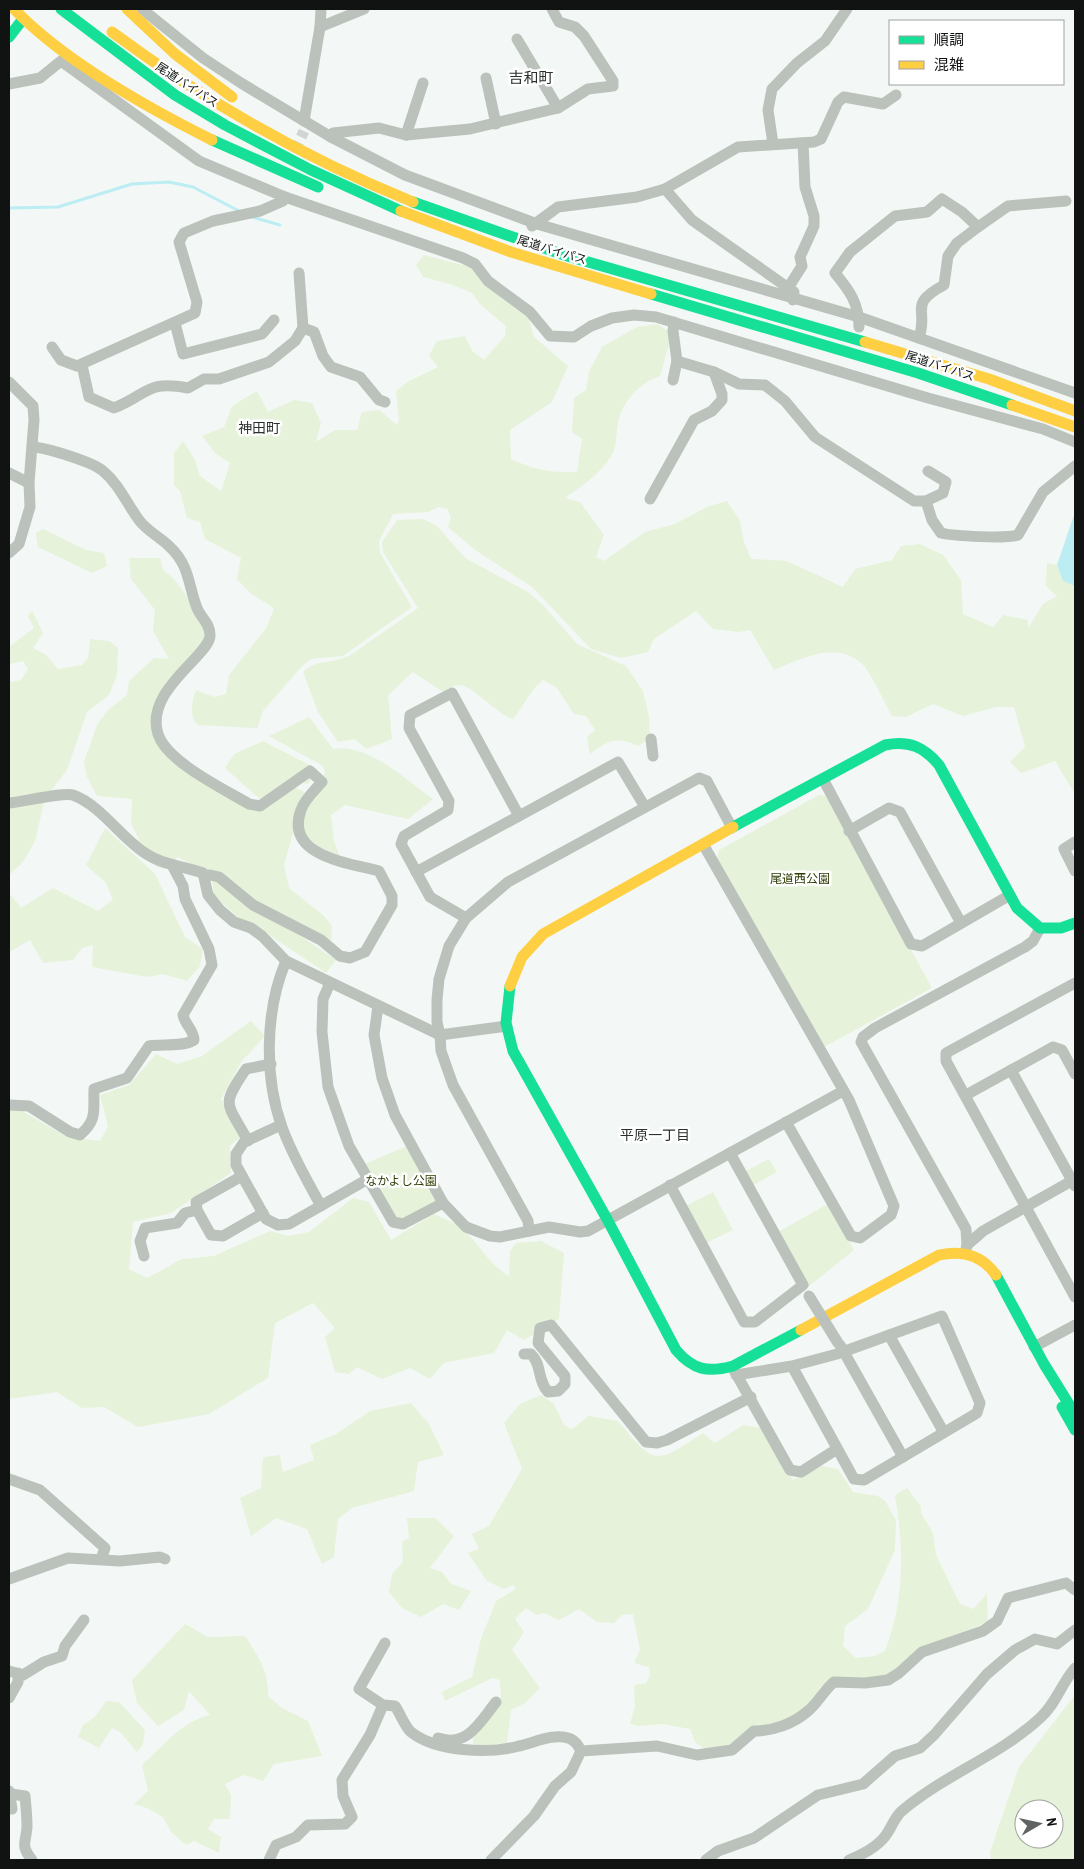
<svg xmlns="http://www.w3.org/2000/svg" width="1084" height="1869" viewBox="0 0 1084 1869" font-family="'Archivo Narrow','Noto Sans JP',sans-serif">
<rect width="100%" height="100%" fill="#f3f8f6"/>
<g fill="#e6f2d9" fill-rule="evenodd">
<path d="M424,255L474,268L502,299L515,304L528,316L534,337L568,366L552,402L510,430L511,459C534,470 552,473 577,472L582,439L572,432L574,398L586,390L589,371L602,347L637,327L658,324L672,334L660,376C639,383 623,401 618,423C616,431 617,442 614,450C605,471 583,485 565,498L580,502L604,535L596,557L604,561L645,532L675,524L707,507L727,501L740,521L744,542L751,559L787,561L843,587L855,569L892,560L901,546L920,544L943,555L961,580L963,614L993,627L1003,615L1028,620V628L1043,604L1057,596L1046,586L1047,563L1057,565L1063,581L1075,586V794L1055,761L1021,773L1010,762L1025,747L1014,707H996L963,716L933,704L906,717L892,716C885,704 870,670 861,663C836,640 800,659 774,670L750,630L739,632L713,629L696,611L654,639L648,652L621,658L591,649L532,587L475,550L448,527L451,518L447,509L439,507L428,512L393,514L379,541L380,553L412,607L343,656L311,659L301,667L263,711L257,728L198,725C188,716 192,701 196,690L214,697L226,694L229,675L267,627L274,608L250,593L237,579L241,558L205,539L200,522L187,518L180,491L174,485V453L183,441L195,460L200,476L221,491L230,463L216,454L202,436L224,427L232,406L257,391L268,412L294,400L312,403L321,423L316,442L335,430H357L362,412L379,410L397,425L399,420L396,391L409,381L438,367L429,356L437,341L465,336L472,351L484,360L505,336L506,326L480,304L472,293L450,284L423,277L416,265Z"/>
<path d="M423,519L437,526L465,558L528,592L543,605L577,644L626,666L643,691L649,717L650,739L638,746C617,736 608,740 590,754L587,737L595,730L586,716L574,714L557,688L543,680C529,691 524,706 513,719C497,714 472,686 461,685C454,685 449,688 443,692L413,672L388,695L392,739L366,749L355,739L338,742L318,712L303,672C317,659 331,664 349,656L418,608L383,552L382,542L397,520Z"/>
<polygon points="43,529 86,550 104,553 107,566 92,573 38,547 36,533"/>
<path d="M129,558H160L163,570C185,586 195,610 207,635L198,652L171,685L155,730L205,783L249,808L295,787L305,792L284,865L289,888L324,916L332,926L331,944L254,903L178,857L165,869L157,867L134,849L139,839L131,824L132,799L97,796L87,777L84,762L97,725L108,710L127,695L129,681L154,658L169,659L153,631L155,610L131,579Z"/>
<polygon points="32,611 43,633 33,648 46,655 58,669 82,665 88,658 90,639 109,641 118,648 117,675 109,695 87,712 67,770 45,798 35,841 23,862 9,875 9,682 21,680 28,669 23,661 9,664 9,647 34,628 28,616"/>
<path d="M309,717L333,749C367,742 406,780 433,799L408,819L345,805L331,815L334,841L339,855L307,842L301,827L311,789L325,773L323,766L269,736Z"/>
<polygon points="263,741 317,769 308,784 292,781 262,801 225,768 234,754"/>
<polygon points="819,795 826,796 932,988 824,1047 717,858 719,850"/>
<polygon points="105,828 155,874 185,937 203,949 200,966 187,981 163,974 147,977 92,967 93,945 82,948 73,960 43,963 30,940 9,952 9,893 21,908 53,888 98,911 113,900 106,883 86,865"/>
<polygon points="212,880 218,880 336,960 326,973 262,930 244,923 214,895"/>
<path d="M251,1021L265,1036L241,1062L221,1099L240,1137L230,1146L231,1173L171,1213L133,1222L129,1269L147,1278L182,1259L214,1256L270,1231L288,1236L309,1232L353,1198L369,1202L391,1240L434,1214C445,1219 457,1223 465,1231C481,1247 490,1265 509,1276L510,1251L516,1243L541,1241L564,1253L559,1319L524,1340L507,1330L494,1353L444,1363L430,1379L410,1368L382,1379L357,1367L349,1374L335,1372L325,1337L335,1328L313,1303L275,1323L268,1378L209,1414L138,1427L104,1407L82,1408L57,1392L9,1399V1106L15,1107L67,1137L100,1141L108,1126L100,1095L129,1085L156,1054L177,1064L202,1056Z"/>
<polygon points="409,1145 438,1202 403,1222 396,1220 365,1164"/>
<polygon points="769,1159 777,1172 752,1186 744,1172"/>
<polygon points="713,1192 733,1230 706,1243 686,1206"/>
<polygon points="828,1204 854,1250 808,1287 778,1232"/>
<path d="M541,1395L554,1404L564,1425L572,1429L589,1416L618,1421C656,1467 655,1464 703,1433L715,1443L743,1425L761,1428L793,1480L822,1466L838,1469L853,1492L878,1496L885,1501L896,1520L895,1550L868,1609L845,1626L843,1646L856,1658L875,1656L885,1651C905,1599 904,1549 895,1495L907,1488L921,1506V1513L933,1533L936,1555L960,1604L973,1609L987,1594L988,1622L921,1648L886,1679L832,1682L820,1687L810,1705L785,1721L767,1726L758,1724L732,1747L706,1750L695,1742L690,1729L662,1724L639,1726L630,1724L635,1706L634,1685L646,1683L650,1675L649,1667L634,1663L640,1650L633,1614L622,1615L614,1623L597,1622L579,1609L559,1620L544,1613L536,1615L526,1608L515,1619L524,1632L512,1650L540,1688L525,1703L511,1710L507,1743L473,1746V1735L501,1700L500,1680L492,1678L445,1701L442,1692L472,1677L481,1639L496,1601L516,1589L514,1585L504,1589L487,1581L468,1553L479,1549L472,1534L489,1526L522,1469L504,1423L520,1404Z"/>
<polygon points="411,1403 429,1424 444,1455 418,1462 414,1491 352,1508 338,1519 334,1557 322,1564 307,1529 276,1518 251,1536 240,1498 261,1488 263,1457 280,1455 283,1472 314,1460 310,1445 336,1434 370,1411"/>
<polygon points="407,1518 435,1518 454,1536 430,1568 442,1572 451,1584 471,1591 459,1610 443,1604 421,1617 402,1608 389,1592 392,1574 403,1562 402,1542 409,1538"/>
<path d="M185,1624L208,1637L245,1636C258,1656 269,1671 268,1696L282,1708L308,1721L322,1756L274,1764L263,1781L244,1775L225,1784L231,1795L230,1819H214L208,1829L221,1837L219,1853L194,1841L186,1845L171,1832L163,1817L147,1808L134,1804L148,1791L142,1765C163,1746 182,1721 210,1715L189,1691L184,1710L158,1726L137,1703L132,1680Z"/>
<path d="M1075,1695V1860H991L990,1852L1019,1767ZM1024,1809H1054V1839H1024Z"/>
<polygon points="106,1701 119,1702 145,1730 143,1745 137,1752 120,1732 112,1728 99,1748 78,1737 83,1725 95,1717"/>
</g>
<polygon fill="#bbedf3" points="1075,512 1075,586 1063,581 1057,565"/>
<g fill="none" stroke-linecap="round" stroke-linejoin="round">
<g stroke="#bbedf3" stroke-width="3">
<polyline points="9,208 58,207 132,184 169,182 193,187 239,211"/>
<polyline points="252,217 280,225"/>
</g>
<polyline stroke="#d1d6d4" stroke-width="11" stroke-dasharray="11 5.5" stroke-linecap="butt" points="294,152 304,131"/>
<g stroke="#bbc1bb" stroke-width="11">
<polyline points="142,9 203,58 241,83 331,137 405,175 537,224 859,317 1075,393"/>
<polyline points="320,27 364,9"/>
<polyline points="517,39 558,108"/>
<polyline points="486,78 496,124"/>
<polyline points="9,84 40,78 61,61 199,161 285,197 463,258 475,264 488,281 530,312 550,336 574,337 591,326 612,318 634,315 656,317 928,398 1043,429 1075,442"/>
<polyline points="304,121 320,27 321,9"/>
<polyline points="406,135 423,83"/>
<polyline points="331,137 333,133 379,128 406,135 470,129 558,108 588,89 613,86 613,81 584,36 575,27 559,22 552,9"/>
<polyline points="773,144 768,110 772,89 797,63 825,41 847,9"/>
<polyline points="665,189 692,220 794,292 793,300"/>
<polyline points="532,226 558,207 637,197 665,189 738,147 814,142 821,139 838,102 844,97 883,104 896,95"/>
<polyline points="788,288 802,266 800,257 814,226 814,216 805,187 803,143"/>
<polyline points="175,323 183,354 262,334 274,320"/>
<path d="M859,327C859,303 849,290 835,273L850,252L895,216L927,212L942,199L962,212L978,227"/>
<polyline points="303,328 314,332 323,356 331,367 360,377 379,400 385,402"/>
<path d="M919,338C929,309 907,305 944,285L948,256L957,243L978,227L1008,206L1066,201"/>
<polyline points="52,347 61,360 77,366 195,313 197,302 179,242 184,233 213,221 260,211 283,201 285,197"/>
<polyline points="677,361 714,372 739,384 765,385 785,401 815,437 914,501 926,501 943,493 946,482 928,471"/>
<path d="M82,365L89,397L114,408C149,394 146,380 188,388L204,379H219L269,362L295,341L303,328L299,273"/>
<polyline points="673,380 677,361 673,331 674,322"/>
<polyline points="9,382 33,406 34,420 29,483 30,507 19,544 9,553"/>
<path d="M33,447C47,448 93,462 103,471C119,484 127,504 139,520C147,531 160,537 170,547C190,566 188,585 197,608C201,618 210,623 210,635C211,655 144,690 158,734C167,762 224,789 249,804L260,806L310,771L322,782C315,790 304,800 301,810C284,856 349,863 379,871L392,896V905L365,952L350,958L340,956L321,940L253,905L219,877L210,875L204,877"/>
<polyline points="9,473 29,483"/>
<polyline points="650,499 694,420 712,411 722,400 722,394 714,372"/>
<path d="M926,501L932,520L941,533C954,536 1006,539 1018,535L1043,492L1075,466"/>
<polyline points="651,739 653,756"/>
<polyline points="823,779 911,944 922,946 1010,895"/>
<path d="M9,803C21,802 64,792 73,795C102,806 120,837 145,853C162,865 184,866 203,873L208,895L220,910L234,922L251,928L262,936L286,961L440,1035L507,1026"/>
<polyline points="849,831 889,808 900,812 961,923"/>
<polyline points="1075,842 1064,849 1075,871"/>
<polyline points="703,844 849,1100 894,1206 891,1215 860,1238 851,1236 786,1122"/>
<polyline points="416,872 618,762 645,807"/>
<polyline points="466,918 430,897 401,844 404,836 448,810 449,801 409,728 410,715 452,693 519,816"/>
<path d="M286,961C265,1010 264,1077 282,1127C292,1155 307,1180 321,1206"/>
<polyline points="330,983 323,999 322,1032 328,1087 349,1146 393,1222 403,1224 443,1203"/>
<polyline points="1075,983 946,1053 946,1061 1075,1297"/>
<polyline points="378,1006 374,1035 382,1078 395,1115 443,1203 466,1227 490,1236 500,1237 549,1227 580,1232 588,1231 843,1091"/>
<polyline points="1011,1070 1075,1186"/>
<polyline points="966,1095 1053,1047 1062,1050 1075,1074"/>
<path d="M9,1105L29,1106L70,1132L80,1135C98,1119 93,1111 94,1089L127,1078L149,1046C162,1044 183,1047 194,1040C194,1030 185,1025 183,1015L212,965L209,949L185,899L183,886L172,865"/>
<polyline points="281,1125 244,1142 236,1154 236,1165 266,1219 278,1225 289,1224 368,1179"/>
<path d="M248,1141C227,1102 220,1107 246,1069L271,1064"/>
<polyline points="242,1176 196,1202 197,1210 211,1235 223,1236 263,1213"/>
<polyline points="670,1185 744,1322 755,1322 803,1285 730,1153"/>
<polyline points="529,1231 528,1221 453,1085 441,1051 440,1035 437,1022 437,1000 439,979 449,946 466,918 508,882 699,778 707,781 732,828"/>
<polyline points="967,1245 983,1231 1075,1179"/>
<polyline points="965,1253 967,1245 966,1229 861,1042 863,1037 875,1028 1025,947 1033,941 1040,928"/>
<polyline points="144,1256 140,1241 145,1228 177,1223 185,1213 197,1210"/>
<polyline points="889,1335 943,1431"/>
<polyline points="840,1345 903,1457"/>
<polyline points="1034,1347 1075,1325"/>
<path d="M524,1354H531C542,1364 537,1380 548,1392L558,1391L565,1384V1376L538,1343L540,1328L551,1325L646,1442L657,1443L667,1440L751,1397"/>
<polyline points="734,1370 790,1470 801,1472 837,1449"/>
<polyline points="736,1375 792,1366 837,1354 942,1316 980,1403 977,1413 864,1480 854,1479 792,1366"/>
<polyline points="9,1479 40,1490 105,1548 101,1559"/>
<polyline points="9,1579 68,1558 120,1561 160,1557 165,1559"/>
<path d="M385,1643L359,1689L383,1705L395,1706C400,1713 405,1727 411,1732C436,1752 489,1754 519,1746C533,1743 554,1733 568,1738C575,1740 578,1745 581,1751"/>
<polyline points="9,1671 23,1675 44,1662 62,1656 65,1646 84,1620"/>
<polyline points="9,1698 18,1682 18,1673"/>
<path d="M438,1738C467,1748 480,1722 496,1702"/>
<polyline points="9,1791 12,1809"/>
<path d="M11,1794L25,1796C26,1806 27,1817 27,1827C26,1843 20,1845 32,1860"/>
<polyline points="269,1860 276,1845 296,1837 308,1825 345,1824 352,1817 343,1796 342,1780 370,1735 383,1705"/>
<path d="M491,1860L534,1816L555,1786L571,1772L581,1751L657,1746L697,1755L732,1750L754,1731C773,1731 793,1724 808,1711C818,1703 824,1690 834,1682L865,1683L888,1680L899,1673L922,1652L983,1631L997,1621L1008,1598L1066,1583L1075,1590"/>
<polyline points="706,1860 718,1851 754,1838 818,1795 863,1784 895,1756 920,1748 934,1735 987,1674 1015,1650 1035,1639 1057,1644 1075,1630"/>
<path d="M849,1860C864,1854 880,1846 888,1832C893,1824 896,1815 903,1810C946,1774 999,1756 1040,1718C1056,1704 1061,1684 1075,1668"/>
</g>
<g stroke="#16e098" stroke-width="11">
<polyline points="61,9 175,95 225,125 311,170 401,211"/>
<polyline points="9,37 23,19"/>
<polyline points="212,140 318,187"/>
<polyline points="413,202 564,255 865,342"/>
<polyline points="651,294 918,373 1012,405"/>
<path d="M733,827L885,745C909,740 924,747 939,765L1017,908L1040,928H1061L1075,923"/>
<path d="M510,986L506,1023L513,1051L607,1219L676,1350C693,1370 708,1373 733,1366L801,1330"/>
<polyline points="996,1275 1044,1364 1075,1414"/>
<polyline points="1062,1407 1075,1430"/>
</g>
<g stroke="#ffcf43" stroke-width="11">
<path d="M14,9C63,60 148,108 212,140"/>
<polyline points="127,9 175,54 232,97"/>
<path d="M112,32C205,101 306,159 413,202"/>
<polyline points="401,211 511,252 651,294"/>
<polyline points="865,342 989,379 1075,411"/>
<polyline points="1012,405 1075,427"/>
<polyline points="510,986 522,957 543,934 733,827"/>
<path d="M801,1330L939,1255C962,1250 982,1255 996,1275"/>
</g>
<polyline stroke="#bbc1bb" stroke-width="11" points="809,1296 838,1343"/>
</g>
<g text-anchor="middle" stroke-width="5" stroke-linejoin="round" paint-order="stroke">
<g font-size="12" fill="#101312" stroke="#fff">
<text transform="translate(187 85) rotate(33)" y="4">尾道バイパス</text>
<text transform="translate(552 250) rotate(17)" y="4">尾道バイパス</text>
<text transform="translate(940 366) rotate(18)" y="4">尾道バイパス</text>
</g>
<g font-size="12" fill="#2d3d04" stroke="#fff">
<text x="800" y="883">尾道西公園</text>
<text x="401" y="1185">なかよし公園</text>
</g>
<g font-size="14" fill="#2a302d" stroke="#fff">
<text x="259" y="433">神田町</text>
<text x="655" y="1140">平原一丁目</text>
</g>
<g font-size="15" fill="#2a302d" stroke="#fff">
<text x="531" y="83">吉和町</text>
</g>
</g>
<rect width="1084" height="1869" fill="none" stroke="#101312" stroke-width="20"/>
<rect x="889" y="20" width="175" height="65" fill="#ffffff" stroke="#9fa1a0"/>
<rect x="899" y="36" width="25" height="8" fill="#16e098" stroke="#9fa1a0"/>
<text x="934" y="45" font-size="15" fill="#101312">順調</text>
<rect x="899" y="61" width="25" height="8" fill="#ffcf43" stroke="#9fa1a0"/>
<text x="934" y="70" font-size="15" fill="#101312">混雑</text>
<g transform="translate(1039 1824) rotate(81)"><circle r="24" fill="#ffffff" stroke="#9fa1a0"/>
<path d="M0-4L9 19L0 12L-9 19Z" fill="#5f6362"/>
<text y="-8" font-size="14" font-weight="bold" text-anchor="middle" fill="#101312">N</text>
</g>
</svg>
